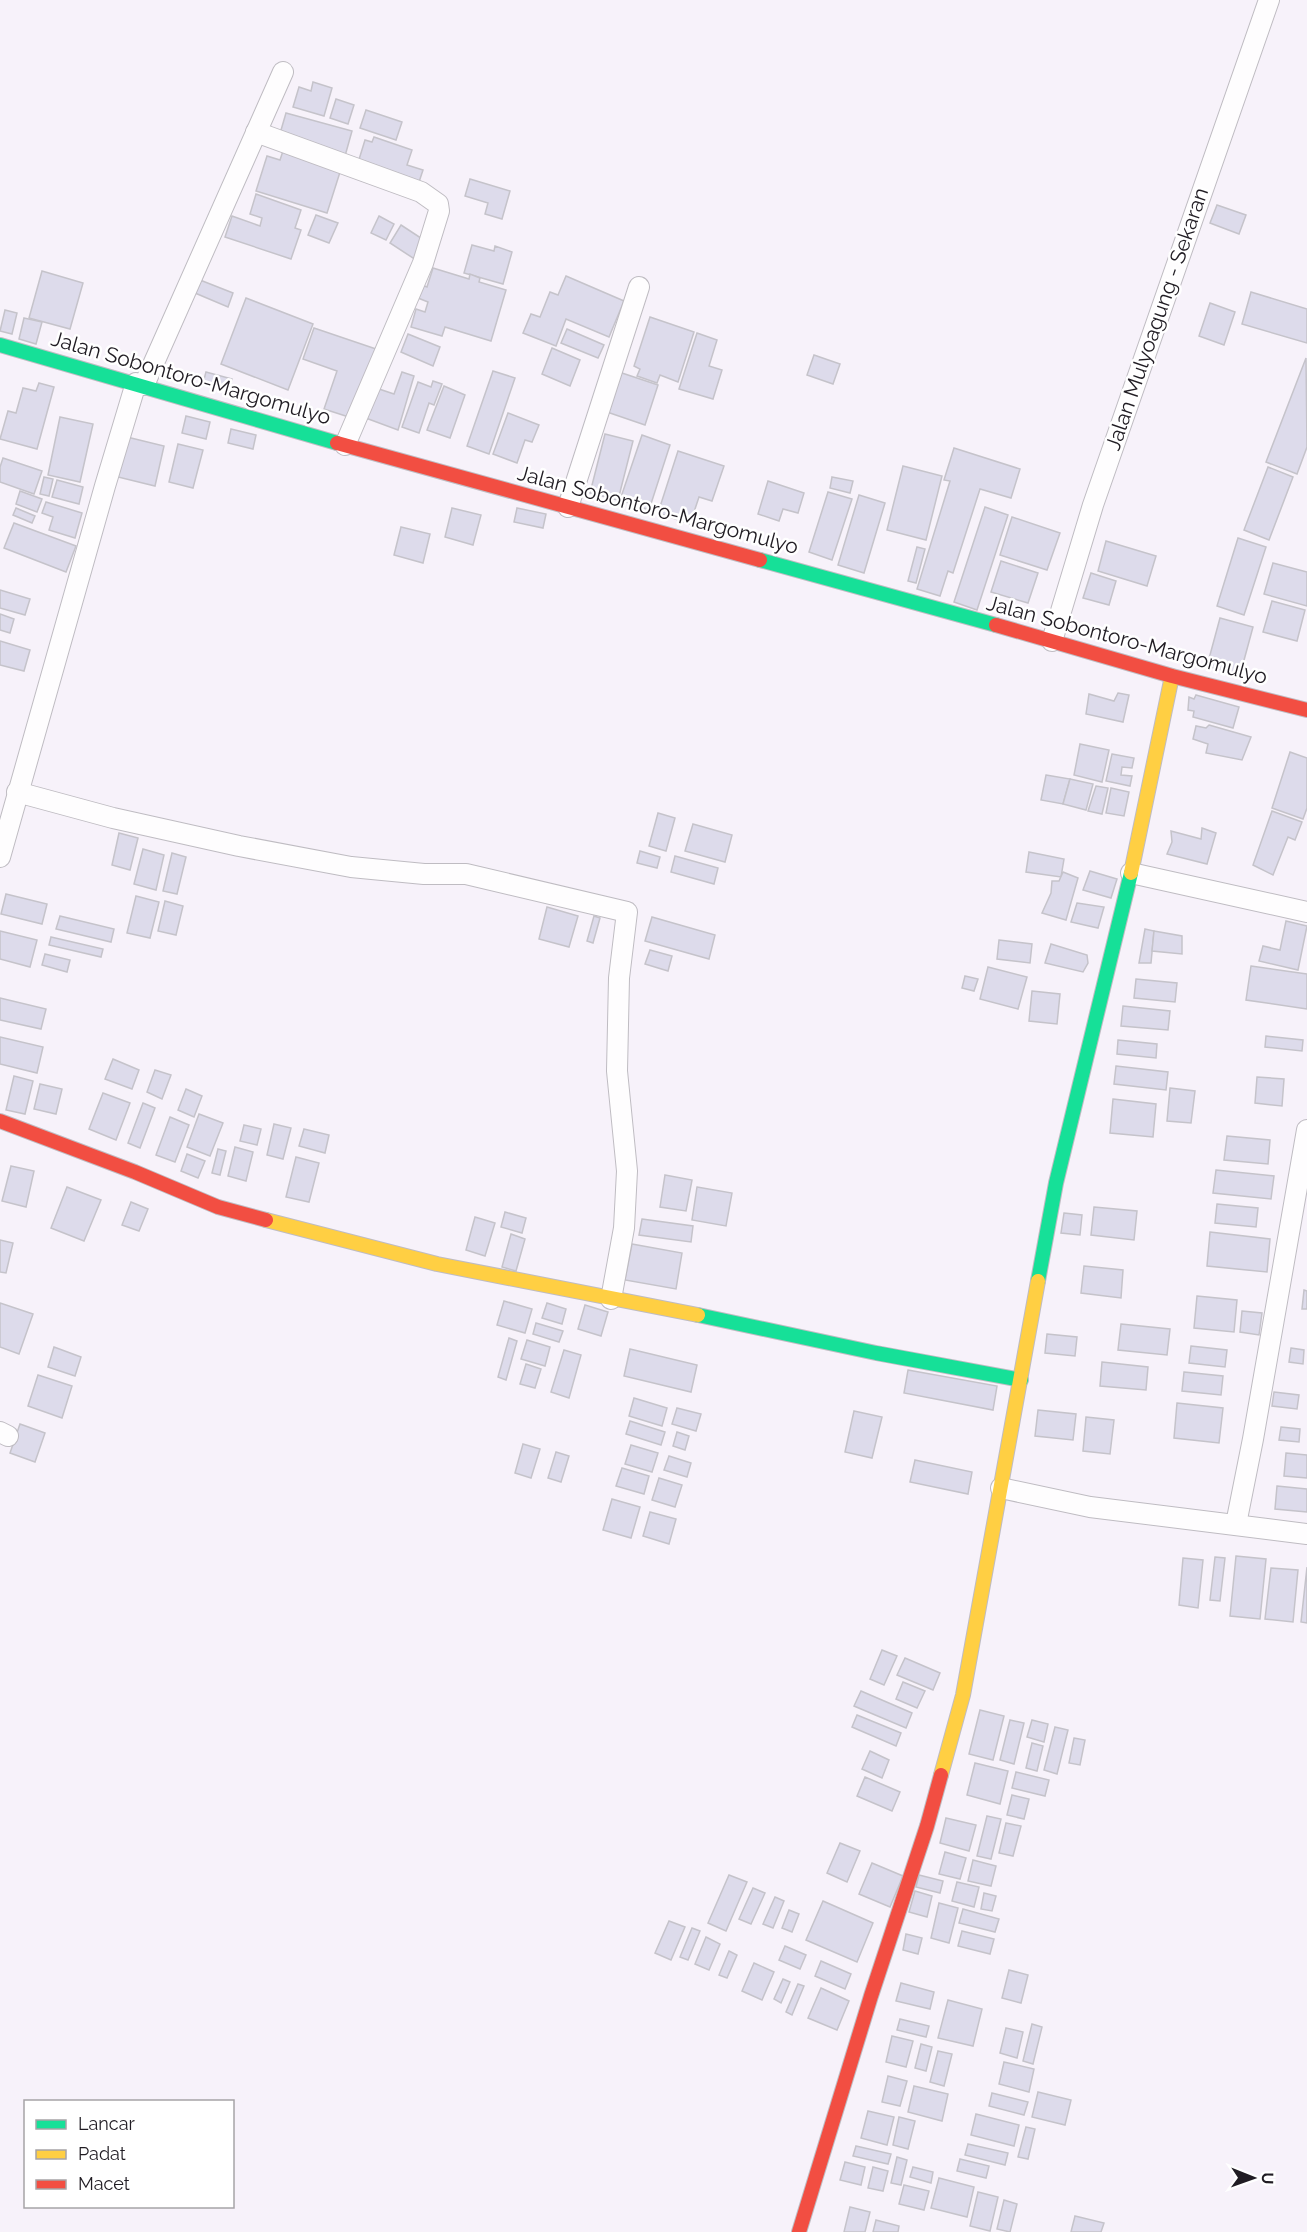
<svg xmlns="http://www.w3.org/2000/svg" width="1307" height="2232" viewBox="0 0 1307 2232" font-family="Raleway,sans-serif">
<rect width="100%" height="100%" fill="#f7f2fa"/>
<g fill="#dddbeb" stroke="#c5c3ca" stroke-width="1.5">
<polygon points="313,82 332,88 324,116 293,107 299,87 311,91"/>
<polygon points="336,99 354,105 348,124 330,118"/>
<polygon points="366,110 402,122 396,140 360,128"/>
<polygon points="286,113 352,131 345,156 279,137"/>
<polygon points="374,137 412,150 407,165 423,170 418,185 357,166 365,140 372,142"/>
<polygon points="283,151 341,169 327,213 256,191 267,156 280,160"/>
<polygon points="470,179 510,191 502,219 485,214 488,203 465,196"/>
<polygon points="256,194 301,210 295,228 301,230 291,259 225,237 232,216 260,226 262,218 250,214"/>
<polygon points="1217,205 1246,215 1239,234 1210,223"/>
<polygon points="316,215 338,223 329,243 308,235"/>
<polygon points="379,216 394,224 386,240 371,233"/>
<polygon points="401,225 427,242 416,260 390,243"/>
<polygon points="472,245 494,251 495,246 512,252 503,284 464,273"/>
<polygon points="433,268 469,279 470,274 480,278 479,282 506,290 491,341 445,327 442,336 411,327 416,309 425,312 428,302 418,298 422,285 427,287"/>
<polygon points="42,271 83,283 70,329 29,318"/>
<polygon points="566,276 624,301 609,337 566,319 556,346 523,333 531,314 540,317 550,292 558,295"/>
<polygon points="200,280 233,293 228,307 195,293"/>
<polygon points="1251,292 1307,309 1307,343 1242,324"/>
<polygon points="246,298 313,324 288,390 221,364"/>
<polygon points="1210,303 1235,312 1224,345 1199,336"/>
<polygon points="5,310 17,313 12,334 0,331"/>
<polygon points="650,317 694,332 678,382 660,375 657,383 637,376 640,369 634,366"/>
<polygon points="24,318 42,322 36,344 19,339"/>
<polygon points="314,328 379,350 355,419 324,409 337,371 303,359"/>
<polygon points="567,329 604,345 598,358 561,343"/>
<polygon points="697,333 717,340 709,366 722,370 713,399 679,389"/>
<polygon points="408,334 440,347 433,366 401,352"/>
<polygon points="552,348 580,360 570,386 542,374"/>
<polygon points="814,355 840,364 833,384 807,375"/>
<polygon points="1306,358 1307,447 1297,474 1266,462"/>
<polygon points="493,371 515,378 489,454 467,446"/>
<polygon points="206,372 232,379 229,390 203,383"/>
<polygon points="402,372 414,376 398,430 363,417 373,387 394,394"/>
<polygon points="619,372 658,385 645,425 607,412"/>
<polygon points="433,381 442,384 434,405 429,403 419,433 402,427 418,382 431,387"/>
<polygon points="39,383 54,387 37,449 0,439 8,411 16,413 23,388 36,391"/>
<polygon points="444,386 465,395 450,438 427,430"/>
<polygon points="508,413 539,425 532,442 525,440 517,463 493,454"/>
<polygon points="186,416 210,422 206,439 182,433"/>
<polygon points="60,417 93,424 80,482 48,475"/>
<polygon points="231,429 256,435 253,449 228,443"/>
<polygon points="605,434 633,441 618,500 590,493"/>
<polygon points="642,435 670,445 649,510 620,500"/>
<polygon points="127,437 164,446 155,486 118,477"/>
<polygon points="178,444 203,450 193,488 169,482"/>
<polygon points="954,448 1020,469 1011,498 980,489 953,573 948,571 940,596 917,589 950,481 944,480"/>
<polygon points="678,451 724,466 712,501 699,497 690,524 658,513"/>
<polygon points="3,458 42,471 34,494 0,482 0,467"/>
<polygon points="903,466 942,476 926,540 887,530"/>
<polygon points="1268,467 1293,477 1269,540 1244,530"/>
<polygon points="44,477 53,479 49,496 40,494"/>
<polygon points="832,477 853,481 850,493 830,488"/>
<polygon points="57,480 83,487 79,504 52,497"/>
<polygon points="768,481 804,493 798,513 783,509 779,521 758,514"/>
<polygon points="20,491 42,499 37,512 16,504"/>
<polygon points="828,492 852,499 832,560 809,552"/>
<polygon points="859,495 885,503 864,573 838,565"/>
<polygon points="46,502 82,513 75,538 49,530 53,517 42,513"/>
<polygon points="985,507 1008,515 977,610 954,602"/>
<polygon points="16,508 35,516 32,523 13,515"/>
<polygon points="452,508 481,515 473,545 445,537"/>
<polygon points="517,508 546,514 543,528 514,522"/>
<polygon points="1012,517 1060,533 1047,570 1000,555"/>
<polygon points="14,523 76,546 66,572 4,548"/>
<polygon points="401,527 430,534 423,563 394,555"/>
<polygon points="1238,538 1266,547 1244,615 1217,606"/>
<polygon points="1106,541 1156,556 1147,586 1098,571"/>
<polygon points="917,547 925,549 916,583 908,581"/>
<polygon points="1001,561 1038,573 1028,603 991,592"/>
<polygon points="1273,563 1307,572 1307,606 1264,594"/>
<polygon points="1091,573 1116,581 1109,605 1083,598"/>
<polygon points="0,590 30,599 25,615 0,608"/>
<polygon points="1272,601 1305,610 1297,641 1263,632"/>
<polygon points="0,614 14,619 10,633 0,630"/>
<polygon points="1220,618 1253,627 1240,675 1207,666"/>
<polygon points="0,641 30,650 24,671 0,665"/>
<polygon points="1118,693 1129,695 1123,722 1086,714 1089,694 1114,701"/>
<polygon points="1196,695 1239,707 1233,728 1193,717 1194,711 1188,710 1189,697 1194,699"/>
<polygon points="1209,725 1251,737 1242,760 1206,753 1208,744 1193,739 1196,726 1206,728"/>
<polygon points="1080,744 1109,750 1102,782 1074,775"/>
<polygon points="1290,752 1307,758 1307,808 1303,819 1272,808"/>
<polygon points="1112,754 1134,758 1132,768 1122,767 1121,775 1132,776 1130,786 1106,781"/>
<polygon points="1046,775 1070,779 1063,804 1041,800"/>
<polygon points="1070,779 1093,784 1086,810 1063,804"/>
<polygon points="1096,786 1108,788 1102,814 1088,811"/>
<polygon points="1111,788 1129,792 1124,816 1106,813"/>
<polygon points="1272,811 1302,822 1295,840 1288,837 1273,875 1253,865"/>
<polygon points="658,813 675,818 666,851 649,846"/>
<polygon points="693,824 732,835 725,862 685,851"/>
<polygon points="1202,828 1216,833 1207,864 1167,854 1172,842 1171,831 1201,839"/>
<polygon points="119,833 138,838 130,870 112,865"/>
<polygon points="143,849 164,855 156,890 134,884"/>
<polygon points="640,851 660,857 657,868 637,863"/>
<polygon points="1029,852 1064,859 1061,877 1026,872"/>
<polygon points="172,853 186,857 177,894 163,891"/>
<polygon points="675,856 718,868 714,884 671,872"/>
<polygon points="1090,871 1117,879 1111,898 1083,890"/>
<polygon points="1063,872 1078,878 1066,920 1042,913 1051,893 1052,881 1059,881"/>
<polygon points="6,894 47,904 42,924 1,914"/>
<polygon points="136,896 159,902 150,938 127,933"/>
<polygon points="165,901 183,906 176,935 158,931"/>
<polygon points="1077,903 1104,907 1098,928 1071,922"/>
<polygon points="547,907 578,916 569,947 539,939"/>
<polygon points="60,916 114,929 111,942 56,929"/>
<polygon points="594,916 600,918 593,943 587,941"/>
<polygon points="652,917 715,935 709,959 645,941"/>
<polygon points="1286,921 1307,926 1298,970 1259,961 1263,946 1280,950"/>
<polygon points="1145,929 1154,931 1151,963 1139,963"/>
<polygon points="0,931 37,940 30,967 0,959"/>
<polygon points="1154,931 1182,936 1182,954 1152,951"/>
<polygon points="51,937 103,949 101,957 49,945"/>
<polygon points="999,940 1032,944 1030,963 997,959"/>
<polygon points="1051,944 1087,955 1088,963 1083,972 1045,963"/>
<polygon points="650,950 672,956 668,971 645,964"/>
<polygon points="45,954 70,960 67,972 42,965"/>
<polygon points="1251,966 1307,974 1307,1009 1246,1000"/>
<polygon points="988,967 1027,977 1018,1009 980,999"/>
<polygon points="965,976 978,979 974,991 962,988"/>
<polygon points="1136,979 1177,983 1175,1002 1134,998"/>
<polygon points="1032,991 1060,994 1057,1024 1029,1021"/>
<polygon points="0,998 46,1009 41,1029 0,1020"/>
<polygon points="1123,1006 1170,1011 1168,1030 1121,1026"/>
<polygon points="1266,1036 1303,1040 1302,1051 1265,1047"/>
<polygon points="0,1037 43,1047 37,1073 0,1064"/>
<polygon points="1118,1040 1157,1044 1156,1058 1117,1054"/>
<polygon points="113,1059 139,1070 132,1089 105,1079"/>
<polygon points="1116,1066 1168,1072 1166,1090 1114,1084"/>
<polygon points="155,1070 171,1075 162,1099 147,1092"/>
<polygon points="14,1076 33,1081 25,1114 6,1110"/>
<polygon points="1257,1077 1284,1079 1282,1106 1255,1103"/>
<polygon points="40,1084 62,1089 56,1114 34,1109"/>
<polygon points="1170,1088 1195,1091 1191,1123 1167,1121"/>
<polygon points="186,1089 202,1096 194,1117 178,1110"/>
<polygon points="103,1093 130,1103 116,1140 89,1129"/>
<polygon points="1113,1099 1156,1104 1153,1137 1110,1133"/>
<polygon points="143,1103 155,1108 140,1148 128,1143"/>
<polygon points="199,1114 223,1123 210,1156 187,1147"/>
<polygon points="170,1117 189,1125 175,1162 156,1155"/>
<polygon points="274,1124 291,1128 283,1159 267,1155"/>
<polygon points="244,1125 261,1129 257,1145 240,1141"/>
<polygon points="304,1129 329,1135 325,1153 299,1146"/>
<polygon points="1227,1136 1270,1140 1268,1164 1224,1160"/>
<polygon points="235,1147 253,1152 246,1181 228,1176"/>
<polygon points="218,1149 226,1151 220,1175 212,1173"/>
<polygon points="187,1154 205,1161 198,1178 181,1171"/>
<polygon points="296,1157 319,1163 309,1202 286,1197"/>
<polygon points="11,1166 34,1171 26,1207 2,1201"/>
<polygon points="1216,1170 1274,1176 1271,1199 1213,1193"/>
<polygon points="665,1175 692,1180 686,1211 660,1207"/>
<polygon points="67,1187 101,1200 84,1241 51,1228"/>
<polygon points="697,1187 732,1193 726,1226 692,1220"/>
<polygon points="131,1202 148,1209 139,1231 122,1225"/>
<polygon points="1217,1204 1258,1208 1256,1227 1215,1223"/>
<polygon points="1094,1207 1137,1211 1134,1240 1091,1235"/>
<polygon points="505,1212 526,1218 522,1233 501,1227"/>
<polygon points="1064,1213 1082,1215 1080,1235 1061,1233"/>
<polygon points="475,1217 495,1223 485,1256 466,1250"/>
<polygon points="642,1219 693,1226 691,1242 639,1235"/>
<polygon points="1210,1232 1270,1239 1267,1272 1207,1266"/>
<polygon points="511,1234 525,1239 516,1271 502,1267"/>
<polygon points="0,1240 13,1243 6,1273 0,1272"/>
<polygon points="632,1244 682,1253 676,1289 625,1280"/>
<polygon points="1084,1266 1123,1270 1121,1298 1081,1293"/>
<polygon points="1304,1290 1307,1291 1307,1309 1302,1309"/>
<polygon points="1197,1296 1237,1300 1234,1332 1194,1328"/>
<polygon points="504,1301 532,1309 525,1333 497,1325"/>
<polygon points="0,1303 33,1314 19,1354 0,1347"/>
<polygon points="547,1303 566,1309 562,1324 542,1318"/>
<polygon points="585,1305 608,1312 601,1336 578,1329"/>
<polygon points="1242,1311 1262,1313 1259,1335 1240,1332"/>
<polygon points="536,1323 563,1331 559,1342 533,1334"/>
<polygon points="1121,1324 1170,1329 1167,1355 1118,1350"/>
<polygon points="1047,1334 1077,1337 1075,1356 1045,1353"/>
<polygon points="509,1338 517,1341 506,1380 498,1377"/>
<polygon points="527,1340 550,1347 545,1366 521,1359"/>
<polygon points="1191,1346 1227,1350 1225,1367 1189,1363"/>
<polygon points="54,1347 81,1357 75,1376 48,1367"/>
<polygon points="1291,1348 1304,1350 1303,1364 1289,1362"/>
<polygon points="630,1349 697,1365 691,1392 624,1376"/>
<polygon points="564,1350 581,1355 569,1398 551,1392"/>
<polygon points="1102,1362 1148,1367 1146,1390 1100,1386"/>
<polygon points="526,1364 541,1369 535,1388 520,1384"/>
<polygon points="908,1370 997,1386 993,1410 904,1393"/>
<polygon points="1184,1372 1223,1376 1221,1395 1182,1391"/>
<polygon points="38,1375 72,1386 62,1418 28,1406"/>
<polygon points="1274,1392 1299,1395 1297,1409 1272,1406"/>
<polygon points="634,1398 667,1408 662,1426 629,1416"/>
<polygon points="1177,1403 1223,1408 1219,1443 1174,1438"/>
<polygon points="677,1408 701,1414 696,1431 672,1424"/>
<polygon points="1038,1410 1076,1414 1073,1440 1035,1436"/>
<polygon points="854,1411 882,1417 872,1458 845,1452"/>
<polygon points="1086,1417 1114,1420 1110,1454 1083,1451"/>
<polygon points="630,1421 665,1432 661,1445 626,1434"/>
<polygon points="20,1424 45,1433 35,1462 10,1453"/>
<polygon points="1281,1427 1300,1429 1299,1442 1279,1440"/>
<polygon points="677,1432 689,1436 685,1450 673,1446"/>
<polygon points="523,1444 540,1449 531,1478 515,1473"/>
<polygon points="631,1445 658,1453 652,1472 625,1464"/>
<polygon points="556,1452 569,1456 561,1482 548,1478"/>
<polygon points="1286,1453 1307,1455 1307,1478 1284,1476"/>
<polygon points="669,1456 691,1463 687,1477 664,1470"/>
<polygon points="915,1460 972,1472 968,1494 910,1482"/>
<polygon points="622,1468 649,1476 644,1494 616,1486"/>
<polygon points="659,1478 682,1485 675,1507 652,1500"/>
<polygon points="1277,1486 1307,1489 1307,1512 1275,1509"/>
<polygon points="612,1499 640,1507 631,1538 603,1530"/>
<polygon points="650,1512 676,1519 669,1544 643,1536"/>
<polygon points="1236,1556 1266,1559 1260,1619 1230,1616"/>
<polygon points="1215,1557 1225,1558 1220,1601 1210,1600"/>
<polygon points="1183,1558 1203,1560 1198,1608 1179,1605"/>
<polygon points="1307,1567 1307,1623 1301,1622"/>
<polygon points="1271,1568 1298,1570 1293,1622 1265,1619"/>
<polygon points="882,1650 897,1656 884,1685 870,1679"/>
<polygon points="905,1658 940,1673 933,1690 897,1675"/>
<polygon points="903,1682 925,1691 917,1708 896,1699"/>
<polygon points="861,1691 912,1713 906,1728 854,1706"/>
<polygon points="980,1710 1004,1716 993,1760 969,1754"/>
<polygon points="857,1715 901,1733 896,1746 852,1727"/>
<polygon points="1010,1720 1024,1723 1014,1764 1000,1760"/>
<polygon points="1032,1720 1048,1724 1044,1742 1027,1737"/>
<polygon points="1055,1727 1068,1730 1057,1774 1044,1770"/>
<polygon points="1074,1738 1085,1740 1080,1765 1069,1763"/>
<polygon points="1032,1743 1043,1746 1037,1771 1026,1768"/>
<polygon points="870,1751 889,1760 882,1778 862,1769"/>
<polygon points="975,1763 1008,1771 1000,1804 967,1795"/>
<polygon points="1016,1772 1049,1780 1045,1796 1012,1788"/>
<polygon points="865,1777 900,1792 892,1811 857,1796"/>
<polygon points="1012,1795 1029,1799 1024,1819 1007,1815"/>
<polygon points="987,1816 1001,1819 991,1859 977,1856"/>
<polygon points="946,1818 976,1825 969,1851 940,1843"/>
<polygon points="1006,1823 1021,1826 1013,1856 999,1853"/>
<polygon points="840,1843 860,1851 847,1882 827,1873"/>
<polygon points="945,1852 966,1858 960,1879 939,1874"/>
<polygon points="973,1860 996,1866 991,1886 968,1881"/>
<polygon points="872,1863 903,1876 890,1907 859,1894"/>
<polygon points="729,1875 747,1882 726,1931 708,1923"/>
<polygon points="919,1875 943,1881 940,1893 916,1887"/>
<polygon points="957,1882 979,1887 974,1907 952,1901"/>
<polygon points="753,1888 765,1893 751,1924 739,1919"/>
<polygon points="915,1891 932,1896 927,1917 909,1912"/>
<polygon points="984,1893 996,1896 992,1911 981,1909"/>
<polygon points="775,1897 784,1901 773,1928 763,1924"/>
<polygon points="823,1901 873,1923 857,1962 806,1940"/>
<polygon points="939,1903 958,1908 949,1943 931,1938"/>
<polygon points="963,1909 999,1919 995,1932 959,1923"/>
<polygon points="789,1910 799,1914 792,1932 782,1928"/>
<polygon points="669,1921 685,1927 671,1960 655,1953"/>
<polygon points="692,1928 700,1931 688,1960 680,1957"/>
<polygon points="962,1931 994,1939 990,1954 958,1946"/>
<polygon points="906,1934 922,1938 918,1954 903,1950"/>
<polygon points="706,1937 720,1944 709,1970 695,1964"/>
<polygon points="785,1946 806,1955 800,1969 779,1960"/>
<polygon points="729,1951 737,1955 727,1978 719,1975"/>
<polygon points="821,1961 851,1974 845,1989 815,1976"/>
<polygon points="754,1963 774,1972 762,2000 742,1991"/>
<polygon points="1009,1970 1028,1975 1021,2003 1002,1998"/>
<polygon points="783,1979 790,1982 781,2003 774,1999"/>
<polygon points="901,1983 934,1992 930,2009 896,2001"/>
<polygon points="798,1984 804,1986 792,2015 786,2012"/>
<polygon points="821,1988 849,2001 837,2030 808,2018"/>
<polygon points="948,2000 982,2009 973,2046 938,2038"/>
<polygon points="900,2019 929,2026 926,2037 897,2030"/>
<polygon points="1032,2024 1042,2027 1033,2064 1023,2061"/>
<polygon points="1006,2028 1023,2032 1017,2058 1000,2053"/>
<polygon points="892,2036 913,2041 906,2067 886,2062"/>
<polygon points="921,2044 932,2047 926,2071 915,2068"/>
<polygon points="938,2051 952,2054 944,2086 930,2082"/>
<polygon points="1004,2062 1034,2069 1029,2092 999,2084"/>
<polygon points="888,2076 907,2081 900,2106 882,2102"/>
<polygon points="914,2086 948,2094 942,2121 908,2112"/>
<polygon points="1038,2092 1071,2100 1065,2125 1032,2117"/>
<polygon points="992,2093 1028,2102 1024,2115 989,2106"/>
<polygon points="868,2111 894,2117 887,2145 861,2138"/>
<polygon points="976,2114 1019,2125 1014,2146 971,2135"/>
<polygon points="899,2117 915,2121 908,2149 893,2145"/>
<polygon points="1026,2127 1035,2129 1028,2159 1018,2157"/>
<polygon points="968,2144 1008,2153 1005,2165 965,2155"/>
<polygon points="856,2146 891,2154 888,2164 853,2156"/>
<polygon points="897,2157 907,2160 901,2185 891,2183"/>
<polygon points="960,2159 989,2166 986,2178 957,2171"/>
<polygon points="845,2162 865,2167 861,2185 840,2180"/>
<polygon points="873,2167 888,2171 883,2191 868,2188"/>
<polygon points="913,2167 933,2172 931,2183 910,2177"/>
<polygon points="939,2178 974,2187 967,2217 931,2208"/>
<polygon points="904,2185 929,2191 924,2210 899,2204"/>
<polygon points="978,2192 998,2197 990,2231 970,2226"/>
<polygon points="1004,2200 1017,2204 1010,2232 997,2229"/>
<polygon points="850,2207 870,2212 865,2232 844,2232"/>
<polygon points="1075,2216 1104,2223 1101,2232 1071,2232"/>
<polygon points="876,2220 899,2226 898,2232 873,2232"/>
</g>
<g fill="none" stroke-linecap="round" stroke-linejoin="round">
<defs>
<g id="street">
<polyline points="256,132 421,192 438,204 439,211 423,263 345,445"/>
<polyline points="144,385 283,72"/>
<polyline points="568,507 639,287"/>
<polyline points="1052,641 1093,505 1269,0"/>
<polyline points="17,792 113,818 239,846 351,867 424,874 466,874 627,912 619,978 617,1071 627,1171 624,1228 611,1299"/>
<polyline points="0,857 105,486 136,383"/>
<polyline points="1131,873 1307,912"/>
<polyline points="0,1432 8,1436"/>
<polyline points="1001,1488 1090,1507 1307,1534"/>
<polyline points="1236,1524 1253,1439 1307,1130"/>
</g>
<g id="fast">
<polyline points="0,345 337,443"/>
<polyline points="760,560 996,625"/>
<polyline points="1038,1281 1056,1183 1131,873"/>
<polyline points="698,1315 876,1353 1021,1380"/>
</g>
<g id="slow">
<polyline points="1131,873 1172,676"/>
<polyline points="266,1220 437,1264 698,1315"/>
<polyline points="941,1775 963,1695 1038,1281"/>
</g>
<g id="jam">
<polyline points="337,443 760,560"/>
<polyline points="996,625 1172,676 1307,710"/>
<polyline points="0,1121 135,1172 218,1207 266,1220"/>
<polyline points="799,2232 871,1996 927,1826 941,1775"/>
</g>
</defs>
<use href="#street" stroke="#bfbcc2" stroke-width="22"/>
<use href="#fast" stroke="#bfbcc2" stroke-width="16"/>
<use href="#slow" stroke="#bfbcc2" stroke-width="16"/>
<use href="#jam" stroke="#bfbcc2" stroke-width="16"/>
<use href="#street" stroke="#fefdfe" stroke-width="20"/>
<use href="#fast" stroke="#16e098" stroke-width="14"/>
<use href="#slow" stroke="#ffcf43" stroke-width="14"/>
<use href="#jam" stroke="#f24e42" stroke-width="14"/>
</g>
<g text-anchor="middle" stroke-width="5" stroke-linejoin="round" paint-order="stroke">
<g font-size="21" fill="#201c23" stroke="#fff">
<text transform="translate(1157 319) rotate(-71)" y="7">Jalan Mulyoagung - Sekaran</text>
<text transform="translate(191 378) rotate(16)" y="7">Jalan Sobontoro-Margomulyo</text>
<text transform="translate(658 510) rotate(15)" y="7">Jalan Sobontoro-Margomulyo</text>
<text transform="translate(1127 640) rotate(15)" y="7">Jalan Sobontoro-Margomulyo</text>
</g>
</g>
<rect x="24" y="2100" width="210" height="108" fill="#ffffff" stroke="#a6a4a7" stroke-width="1.5"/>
<rect x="36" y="2120" width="30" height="9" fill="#16e098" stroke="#a6a4a7" stroke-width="1.5"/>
<text x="78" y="2130" font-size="18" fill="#201c23">Lancar</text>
<rect x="36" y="2150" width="30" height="9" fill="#ffcf43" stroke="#a6a4a7" stroke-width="1.5"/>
<text x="78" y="2160" font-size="18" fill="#201c23">Padat</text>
<rect x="36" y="2180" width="30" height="9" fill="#f24e42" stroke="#a6a4a7" stroke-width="1.5"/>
<text x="78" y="2190" font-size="18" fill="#201c23">Macet</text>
<g transform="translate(1253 2178) rotate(91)" stroke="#ffffff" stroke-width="4.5" paint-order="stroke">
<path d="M0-4.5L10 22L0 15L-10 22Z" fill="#201c23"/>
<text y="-9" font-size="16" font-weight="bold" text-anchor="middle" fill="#201c23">U</text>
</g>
</svg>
